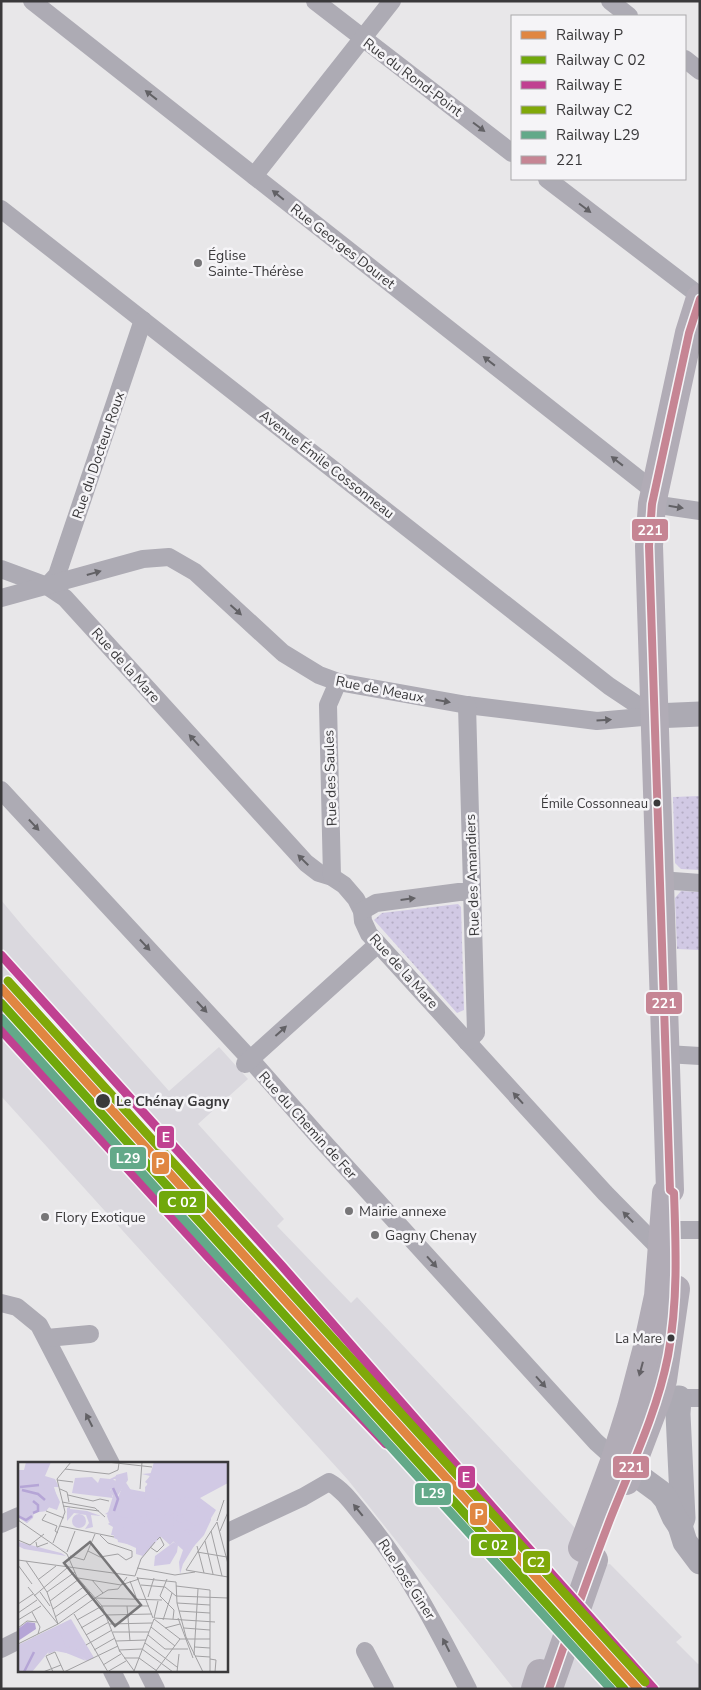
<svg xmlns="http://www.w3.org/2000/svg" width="701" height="1690" viewBox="0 0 701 1690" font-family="'Nunito Sans',sans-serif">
<defs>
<pattern id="green-dots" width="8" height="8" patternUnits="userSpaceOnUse" patternTransform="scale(1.25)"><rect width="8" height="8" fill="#d1c9e4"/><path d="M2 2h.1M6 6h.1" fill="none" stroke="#b4adc4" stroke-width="1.8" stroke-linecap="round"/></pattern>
</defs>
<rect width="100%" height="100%" fill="#e8e7e9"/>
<polygon fill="#dad8de" points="1,900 26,930 169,1091 219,1047 248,1079 198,1124 284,1219 277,1226 351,1303 357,1297 575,1528 605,1565 610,1564 682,1637 676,1642 698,1664 700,1663 700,1689 514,1689 348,1480 1,1096"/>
<g fill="url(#green-dots)">
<polygon points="700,796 700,870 681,869 675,863 673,797"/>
<polygon points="681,891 700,892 700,950 677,949 675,898"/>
<polygon points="458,904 461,907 464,1010 457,1013 374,920 382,913"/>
</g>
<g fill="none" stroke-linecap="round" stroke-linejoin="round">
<g stroke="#adabb4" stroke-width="18">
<polyline points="32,1 654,491"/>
<polyline points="315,1 512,153"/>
<polyline points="610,1 629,16"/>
<polyline points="685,59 700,71"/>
<polyline points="254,176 392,1"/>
<polyline points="547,179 700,296"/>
<polyline points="1,209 609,686 654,716"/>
<polyline points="652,504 700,511"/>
<polyline points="1,569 47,586 65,598 306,863 319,873 332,877 344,885 356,899 362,911 363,921 369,934 605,1193 666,1255"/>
<polyline points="47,586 57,575 62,560 143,320"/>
<polyline points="1,598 143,559 169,557 195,572 283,653 319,675 338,682 467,705 597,721 654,716"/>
<polyline points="467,705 476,1033 467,1042"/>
<polyline points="1,790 250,1059 317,1135 596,1442 615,1459"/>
<polyline points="332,877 328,705 338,682"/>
<polyline points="660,880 700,883"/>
<polyline points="362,911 376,903 459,892 472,892"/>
<polyline points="666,1054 700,1056"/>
<polyline points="245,1064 378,944"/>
<polyline points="663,1241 676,1230 700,1230"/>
<polyline points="1,1303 17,1307 39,1325 111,1464"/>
<polyline points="47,1338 90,1334"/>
<polyline points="679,1398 700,1398"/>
<polyline points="1,1524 19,1516"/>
<path d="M226,1533L303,1497L329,1482C345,1491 354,1506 366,1520C408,1571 438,1630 468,1689"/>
<polyline points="1,1649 19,1640"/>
<polyline points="365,1651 385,1689"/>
<polyline points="112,1671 121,1689"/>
<polyline points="147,1671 156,1689"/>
</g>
<g stroke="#acaab3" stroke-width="25">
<polyline points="654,716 700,714"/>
<polyline points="638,1400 679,1398 678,1414 683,1518 680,1526"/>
<polyline points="615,1459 660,1492 666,1499 674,1517 680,1526 685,1542 700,1562"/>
</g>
<g stroke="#b1acb6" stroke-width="28">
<polyline points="626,1481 658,1397 663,1380 676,1289"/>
<polyline points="582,1548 615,1459 631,1408 647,1347 658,1296 666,1193 670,1190 649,546 652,504 689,333 700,298"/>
<polyline points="535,1689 540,1673"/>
</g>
<defs>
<polyline id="rail" points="543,1613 608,1689"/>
</defs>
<use href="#rail" stroke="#a8a6ac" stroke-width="5.5"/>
<use href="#rail" stroke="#f5f4f7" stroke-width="4" stroke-dasharray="11" stroke-linecap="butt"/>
<polyline stroke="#b1acb6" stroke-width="28" points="550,1685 594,1560"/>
<defs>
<path id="bus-1" d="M549,1689C569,1631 589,1574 611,1517C632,1464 657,1412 668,1356C678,1302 676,1248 674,1193L670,1190L649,546L652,504L689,333L700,299"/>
</defs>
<use href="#bus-1" stroke="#f5f4f7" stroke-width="11"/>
<use href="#bus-1" stroke="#c68594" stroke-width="8"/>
<defs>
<polyline id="rail-1" points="1,988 638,1689"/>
<polyline id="rail-2" points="1,1003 624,1689"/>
<g id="rail-3">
<polyline points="1,955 282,1266 523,1542 654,1689"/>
<polyline points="1,1030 209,1258 386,1444"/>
</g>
<polyline id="rail-4" points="8,981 645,1682"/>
<polyline id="rail-5" points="1,1018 611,1689"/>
</defs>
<use href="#rail-1" stroke="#f5f4f7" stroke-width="12"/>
<use href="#rail-2" stroke="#f5f4f7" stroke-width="12"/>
<use href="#rail-3" stroke="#f5f4f7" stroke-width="12"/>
<use href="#rail-4" stroke="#f5f4f7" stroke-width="12"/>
<use href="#rail-5" stroke="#f5f4f7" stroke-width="12"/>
<use href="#rail-1" stroke="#e08641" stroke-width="9"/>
<use href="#rail-2" stroke="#70a80b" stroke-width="9"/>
<use href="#rail-3" stroke="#c04191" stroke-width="9"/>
<use href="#rail-4" stroke="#80a809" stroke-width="9"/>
<use href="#rail-5" stroke="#63a989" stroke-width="9"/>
</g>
<defs><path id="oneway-solid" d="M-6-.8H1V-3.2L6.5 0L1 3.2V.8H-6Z" transform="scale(1.25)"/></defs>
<g fill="#626165">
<use href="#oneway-solid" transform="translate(151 95) rotate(-142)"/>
<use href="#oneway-solid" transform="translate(479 127) rotate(37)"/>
<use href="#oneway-solid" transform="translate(278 195) rotate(-141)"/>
<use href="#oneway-solid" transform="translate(585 208) rotate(37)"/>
<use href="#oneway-solid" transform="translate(489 361) rotate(-142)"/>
<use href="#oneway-solid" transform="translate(617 461) rotate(-142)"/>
<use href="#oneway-solid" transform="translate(676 507) rotate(9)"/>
<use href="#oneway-solid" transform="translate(94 573) rotate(-16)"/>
<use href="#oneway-solid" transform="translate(236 610) rotate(42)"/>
<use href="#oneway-solid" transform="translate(443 701) rotate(10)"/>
<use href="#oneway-solid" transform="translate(604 720) rotate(-4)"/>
<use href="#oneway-solid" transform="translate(194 740) rotate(-132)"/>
<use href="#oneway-solid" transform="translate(34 825) rotate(47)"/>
<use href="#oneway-solid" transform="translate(303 860) rotate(-135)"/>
<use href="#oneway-solid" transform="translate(408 899) rotate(-7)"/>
<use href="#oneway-solid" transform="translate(145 945) rotate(47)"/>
<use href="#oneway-solid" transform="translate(202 1007) rotate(47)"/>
<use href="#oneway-solid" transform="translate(281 1031) rotate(-42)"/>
<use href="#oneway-solid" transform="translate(518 1098) rotate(-132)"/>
<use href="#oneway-solid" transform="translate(628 1217) rotate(-134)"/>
<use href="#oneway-solid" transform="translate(432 1262) rotate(48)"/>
<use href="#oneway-solid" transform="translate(541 1382) rotate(48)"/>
<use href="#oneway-solid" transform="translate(89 1420) rotate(-117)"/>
<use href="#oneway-solid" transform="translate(358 1510) rotate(-129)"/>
<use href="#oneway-solid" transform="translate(446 1645) rotate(-117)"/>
</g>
<use fill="#646166" href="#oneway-solid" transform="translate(641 1369) rotate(105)"/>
<g fill="#777678" stroke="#f5f4f7" stroke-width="2">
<circle cx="198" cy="263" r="5"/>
<circle cx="349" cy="1211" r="5"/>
<circle cx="45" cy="1217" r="5"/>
<circle cx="375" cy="1235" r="5"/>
</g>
<g fill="#3a393b" stroke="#f5f4f7" stroke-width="2">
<circle cx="657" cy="803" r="4.5"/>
<circle cx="103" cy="1101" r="8"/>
<circle cx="671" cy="1338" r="4.5"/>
</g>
<g text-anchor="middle" stroke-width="5" stroke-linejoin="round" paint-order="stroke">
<g font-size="13" fill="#3a393b" stroke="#f5f4f7" text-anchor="end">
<text x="648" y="808">Émile Cossonneau</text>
<text x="662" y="1343">La Mare</text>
</g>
<g font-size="14" fill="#3a393b" stroke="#f5f4f7">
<text transform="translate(413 77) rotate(37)" y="5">Rue du Rond-Point</text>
<text transform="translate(343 246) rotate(38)" y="5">Rue Georges Douret</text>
<text transform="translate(98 455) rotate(-71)" y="5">Rue du Docteur Roux</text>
<text transform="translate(327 464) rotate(38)" y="5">Avenue Émile Cossonneau</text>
<text transform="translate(126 665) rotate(48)" y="5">Rue de la Mare</text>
<text transform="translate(380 689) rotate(11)" y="5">Rue de Meaux</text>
<text transform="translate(330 778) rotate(-92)" y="5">Rue des Saules</text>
<text transform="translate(472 875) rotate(-92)" y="5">Rue des Amandiers</text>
<text transform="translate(404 971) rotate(48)" y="5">Rue de la Mare</text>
<text transform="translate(308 1125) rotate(48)" y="5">Rue du Chemin de Fer</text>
<text transform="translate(407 1579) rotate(57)" y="5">Rue José Giner</text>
</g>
<g font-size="14" fill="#3a393b" stroke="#f5f4f7" text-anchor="start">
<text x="208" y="260">Église<tspan x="208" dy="16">Sainte-Thérèse</tspan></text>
<text x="359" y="1216">Mairie annexe</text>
<text x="55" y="1222">Flory Exotique</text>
<text x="385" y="1240">Gagny Chenay</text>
</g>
<g font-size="14" font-weight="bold" fill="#3a393b" stroke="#f5f4f7" text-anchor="start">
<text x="116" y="1106">Le Chénay Gagny</text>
</g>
</g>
<g transform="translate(18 1462)">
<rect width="210" height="210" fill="#e8e7e9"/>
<path d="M8,0H33L27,14L37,17L41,25H36L39,36L28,49L16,50L9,61L0,55V8H6ZM136,0H210V21L182,36L198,48L165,102L162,112L161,100L165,88L146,71L125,94L118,92V86L96,76V61L91,60L89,54L95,34L91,30L97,23L98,13L109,10L110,18L98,36L111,27L127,30ZM1,80L43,91L48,94L6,87L0,84ZM53,157L76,196L32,188L14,210H0V183Z" fill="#d1c9e4"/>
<path d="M139,0H167L164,5L170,13L161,6L154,18L175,40L163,48L170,47L162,54L180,65L187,54L182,49L185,47L176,42L179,39L193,52V58L186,73L168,93L170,86L155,77L154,68V72L150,74L156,79L152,83L142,74L138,75L120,101L133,79L155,51L156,64L161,69L165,67L173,73L177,69L166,67V62L158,59L161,44L158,39L169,34L160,36L151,27L144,39L137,35V60L140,51L143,52L151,44L153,47L135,67L121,91L118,84L100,80L99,74L93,73L95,65L90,62L94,58L97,63L109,66L113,62L137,60L128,55L131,50L128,54L109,56L87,52L95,47L107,19L114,30L120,31L119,36L125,33L128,39L127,25L130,22L127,20L132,14L124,12L134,11ZM98,14L103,17H95L102,23L92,28L95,36L54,31L57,16L74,15L80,21L82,16L92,17ZM26,19L35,20L25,31V37H30L36,27L42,40L39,48L30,45L28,49L20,50V42L15,41L9,48L16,50L15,56L9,61L0,55L13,38L5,36L0,42V28L19,24L26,27L30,22ZM52,45V49V47L69,49L83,54L73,53L75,65L67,67L71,61L68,53L56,51L49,59V46ZM40,164L48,186L55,184L68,199L41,188L30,192L31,187L11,195L17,185L14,176Z" fill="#d1c9e4"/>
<path d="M156,80L160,83L159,90L152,102L136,104L137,94Z" fill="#d1c9e4"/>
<path d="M54 59a7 7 0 1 1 14 0a7 7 0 1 1-14 0ZM68,183L76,196L69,199L58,190Z" fill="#d1c9e4"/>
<path d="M9,160L17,161L18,167L0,179V167Z" fill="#b5a5d6"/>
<path fill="none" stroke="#b5a5d6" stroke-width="2.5" d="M2,25L21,23M95,26L100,37L96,49M4,28L20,32L27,38M15,39L20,43V49L15,51M0,54L8,58L14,54M6,210L16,190"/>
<path fill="none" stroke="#a2a1a3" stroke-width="1" d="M89,0L134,5M47,7L91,12L100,8L101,1M39,18L55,20M42,27L49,30L51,40M122,27L124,0M50,33L75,39L82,37L91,39M44,40L77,46L87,55M45,44L81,49M28,49L46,56M28,52L24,58L39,64L37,69L40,71M0,58L49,92L59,115L84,144L102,190M199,59L206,38M199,60L168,108L210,115M199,60L210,102M42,64L96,75M193,69L204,114M202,69L210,50M0,78L12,83L26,72M187,79L195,112M18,80L19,85L30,81M35,81L47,50L39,17L53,0M179,84L186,111M132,85L139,90L146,83L142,75L139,78M70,89L82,95L100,92L108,98L114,95V89L90,81L82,73M49,90L57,69M179,90L209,95M52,94L66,98L77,72M0,98L117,114M8,99L29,130L40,162M0,103L14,122M119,106L157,113L177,110M117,114L123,97L137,80M119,115L135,156M60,116L103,123L121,117M119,116L158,120M21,117L38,104M149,117L142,134L156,148L155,157M74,118L85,131M112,119L118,135M158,120L159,141L168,175L185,210M123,123L147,125L158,134M158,124L192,128V210M10,125L40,162M22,130L32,144M29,130L57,110M16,134L49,106M158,134L210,136M130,135L136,116M77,136L144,138M77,136L90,128L100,127L109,115M32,139L61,117M159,141L192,143M0,142L15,132M84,144H131M109,144L112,179M35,147L67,124M161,149L192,151M14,150L22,165L20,172M0,151L19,138M56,152L90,210M88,153L134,152M37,155L72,130M136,156L197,160M136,156L140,139M160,156L175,196M136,157L162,177M0,158L23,144M59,158L84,144M145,158L154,131M91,162L134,161M133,165L157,184M0,166L9,159L19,160M63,166L87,152M147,166L162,162M166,166L192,168M95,170H131M68,173L91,160M130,173L147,187H170M98,179L128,178M127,181L159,205M0,182L40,162L77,136M68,183L94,168M177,185L192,186M76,188L97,176M101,188L124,187L155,210M101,188L117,210M176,193L180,127M177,194L192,195M106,196H121L139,209M192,197L198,198L197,210M85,203L103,192M116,209L136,157M25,210L43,203M35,210L28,194L37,190L46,210M46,210L100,184M89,210L108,199M137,210L162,177H192M159,210L161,192"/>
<path fill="#777678" fill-opacity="0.15" stroke="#777678" stroke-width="2.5" d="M72,80L123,143L97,164L46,101Z"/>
<rect width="210" height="210" fill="none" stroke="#3a393b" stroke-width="2.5"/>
</g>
<g stroke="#f5f4f7" stroke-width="2">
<rect x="631" y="518" width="38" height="24" rx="5" fill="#c68594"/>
<rect x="645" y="991" width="38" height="24" rx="5" fill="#c68594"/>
<rect x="156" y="1125" width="19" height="24" rx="5" fill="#c04191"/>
<rect x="109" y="1146" width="38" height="24" rx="5" fill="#63a989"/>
<rect x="151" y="1151" width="19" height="24" rx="5" fill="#e08641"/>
<rect x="158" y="1190" width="48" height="24" rx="5" fill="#70a80b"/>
<rect x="612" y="1455" width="38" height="24" rx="5" fill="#c68594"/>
<rect x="457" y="1465" width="19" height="24" rx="5" fill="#c04191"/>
<rect x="414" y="1482" width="38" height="24" rx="5" fill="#63a989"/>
<rect x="469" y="1502" width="19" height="24" rx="5" fill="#e08641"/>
<rect x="470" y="1533" width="47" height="24" rx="5" fill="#70a80b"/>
<rect x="522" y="1550" width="29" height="24" rx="5" fill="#80a809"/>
</g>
<g font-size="14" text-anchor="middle" font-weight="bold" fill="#fff">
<text x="650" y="535">221</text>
<text x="664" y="1008">221</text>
<text x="166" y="1142">E</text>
<text x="128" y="1163">L29</text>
<text x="160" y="1168">P</text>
<text x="182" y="1207">C 02</text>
<text x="631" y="1472">221</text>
<text x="466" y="1482">E</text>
<text x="433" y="1498">L29</text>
<text x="479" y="1519">P</text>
<text x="493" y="1550">C 02</text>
<text x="536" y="1567">C2</text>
</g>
<rect width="701" height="1690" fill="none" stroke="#3a393b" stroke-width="5"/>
<rect x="511" y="15" width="175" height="165" fill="#f5f4f7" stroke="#aaa9ac"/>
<rect x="521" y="31" width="25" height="8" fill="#e08641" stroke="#aaa9ac"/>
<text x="556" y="40" font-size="15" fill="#3a393b">Railway P</text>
<rect x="521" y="56" width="25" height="8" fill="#70a80b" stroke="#aaa9ac"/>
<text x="556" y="65" font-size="15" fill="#3a393b">Railway C 02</text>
<rect x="521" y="81" width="25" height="8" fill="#c04191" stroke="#aaa9ac"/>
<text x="556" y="90" font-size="15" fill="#3a393b">Railway E</text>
<rect x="521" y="106" width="25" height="8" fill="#80a809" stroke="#aaa9ac"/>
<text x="556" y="115" font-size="15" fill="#3a393b">Railway C2</text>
<rect x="521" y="131" width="25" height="8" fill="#63a989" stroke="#aaa9ac"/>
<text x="556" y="140" font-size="15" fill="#3a393b">Railway L29</text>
<rect x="521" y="156" width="25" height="8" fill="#c68594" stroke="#aaa9ac"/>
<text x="556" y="165" font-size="15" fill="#3a393b">221</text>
</svg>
